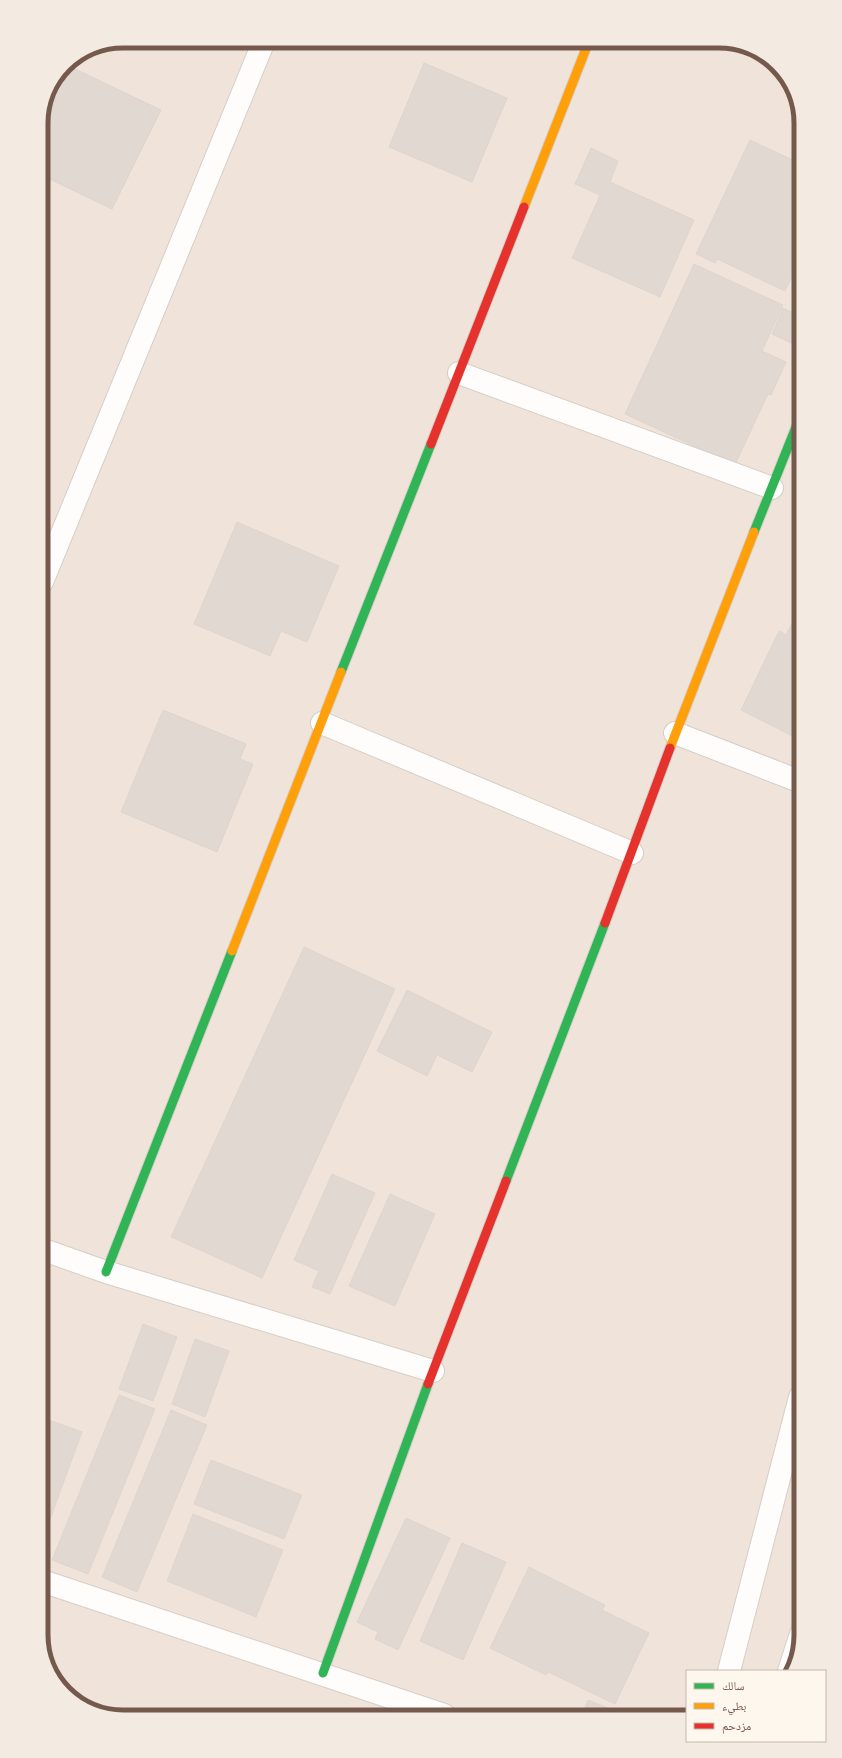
<svg xmlns="http://www.w3.org/2000/svg" width="842" height="1758" viewBox="0 0 842 1758" font-family="Arial,'Noto Naskh Arabic',sans-serif">
<rect width="100%" height="100%" fill="#f7f2ec"/>
<polygon fill="#f0e4da" points="123,41 725,41 769,58 797,96 801,1636 790,1671 687,1671 687,1713 117,1717 73,1700 45,1662 41,118 47,91 65,65 92,47"/>
<g fill="#e1d8d1" stroke="#e0d5ce">
<polygon points="424,63 507,98 472,182 389,147"/>
<polygon points="71,67 161,110 112,209 41,175 41,128"/>
<polygon points="750,140 797,162 797,266 785,291 717,259 715,263 696,254"/>
<polygon points="591,148 618,161 610,182 694,220 660,297 572,258 600,195 575,184"/>
<polygon points="694,264 783,305 762,351 786,362 771,395 768,394 735,465 625,414"/>
<polygon points="783,308 797,315 797,336 793,344 772,334"/>
<polygon points="237,522 339,566 307,642 281,631 270,656 194,624"/>
<polygon points="798,611 798,739 741,710 779,631 786,635"/>
<polygon points="163,710 246,744 240,759 253,764 217,852 121,812"/>
<polygon points="304,947 395,989 262,1278 171,1237"/>
<polygon points="407,990 492,1032 472,1072 437,1055 427,1076 377,1051"/>
<polygon points="332,1174 375,1193 330,1294 312,1287 319,1271 294,1260"/>
<polygon points="390,1194 435,1214 395,1306 349,1286"/>
<polygon points="143,1324 177,1337 153,1401 119,1389"/>
<polygon points="195,1339 229,1351 205,1417 172,1404"/>
<polygon points="119,1395 155,1409 88,1574 52,1560"/>
<polygon points="171,1410 207,1425 137,1592 102,1577"/>
<polygon points="49,1420 82,1432 45,1533 45,1432"/>
<polygon points="211,1460 302,1495 284,1539 194,1504"/>
<polygon points="193,1514 283,1550 256,1617 167,1581"/>
<polygon points="406,1518 450,1538 398,1650 375,1639 378,1632 357,1622"/>
<polygon points="462,1543 506,1562 463,1660 420,1641"/>
<polygon points="529,1567 605,1605 602,1610 649,1633 615,1704 548,1672 546,1675 490,1648"/>
<polygon points="588,1700 618,1712 618,1713 583,1714"/>
</g>
<g fill="none" stroke-linecap="round" stroke-linejoin="round">
<defs>
<g id="street">
<polyline points="459,373 772,488"/>
<polyline points="42,582 264,41"/>
<polyline points="322,723 632,853"/>
<polyline points="675,733 799,781"/>
<polyline points="44,1250 106,1272 433,1371"/>
<polyline points="45,1582 444,1715"/>
<polyline points="729,1671 800,1397"/>
<polyline points="789,1671 801,1634"/>
</g>
<g id="fast">
<polyline points="754,532 798,422"/>
<polyline points="341,672 431,444"/>
<polyline points="506,1181 605,923"/>
<polyline points="106,1272 232,951"/>
<polyline points="323,1673 428,1384"/>
</g>
<g id="slow">
<polyline points="524,207 589,41"/>
<polyline points="670,748 754,532"/>
<polyline points="232,951 341,672"/>
</g>
<g id="jam">
<polyline points="431,444 524,207"/>
<polyline points="605,923 670,748"/>
<polyline points="428,1384 506,1181"/>
</g>
</defs>
<use href="#street" stroke="#d5cec7" stroke-width="24"/>
<use href="#fast" stroke="#d6cec8" stroke-width="11"/>
<use href="#slow" stroke="#d6cec8" stroke-width="11"/>
<use href="#jam" stroke="#d6cec8" stroke-width="11"/>
<use href="#street" stroke="#fefdfc" stroke-width="22"/>
<use href="#fast" stroke="#30b455" stroke-width="9"/>
<use href="#slow" stroke="#ff9f0a" stroke-width="9"/>
<use href="#jam" stroke="#e5322d" stroke-width="9"/>
</g>
<path d="M0 0H842V1758H0ZM123 48H719A75 75 0 0 1 794 123V1635A75 75 0 0 1 719 1710H123A75 75 0 0 1 48 1635V123A75 75 0 0 1 123 48Z" fill="#f3eae1" fill-rule="evenodd"/>
<path fill="none" stroke="#75594c" stroke-width="5" d="M123 48H719A75 75 0 0 1 794 123V1635A75 75 0 0 1 719 1710H123A75 75 0 0 1 48 1635V123A75 75 0 0 1 123 48Z"/>
<rect x="686" y="1670" width="140" height="72" fill="#fef7ee" stroke="#c7b8ad"/>
<rect x="694" y="1683" width="20" height="6" fill="#30b455" stroke="#c7b8ad"/>
<text x="722" y="1690" font-size="12" fill="#75594c">سالك</text>
<rect x="694" y="1703" width="20" height="6" fill="#ff9f0a" stroke="#c7b8ad"/>
<text x="722" y="1710" font-size="12" fill="#75594c">بطيء</text>
<rect x="694" y="1723" width="20" height="6" fill="#e5322d" stroke="#c7b8ad"/>
<text x="722" y="1730" font-size="12" fill="#75594c">مزدحم</text>
</svg>
